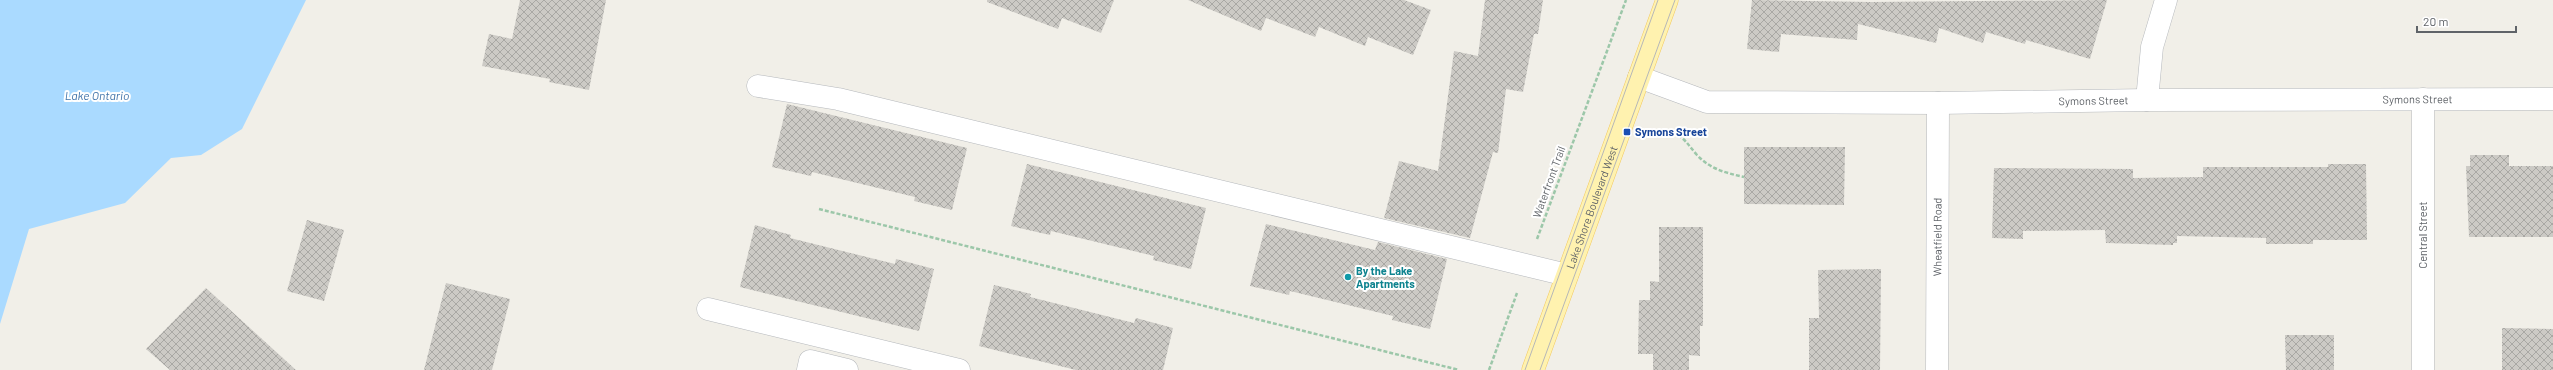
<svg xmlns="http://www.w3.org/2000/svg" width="2553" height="370" viewBox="0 0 2553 370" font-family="Barlow,sans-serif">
<defs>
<pattern id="building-cross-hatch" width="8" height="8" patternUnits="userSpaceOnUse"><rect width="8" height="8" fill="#cccac5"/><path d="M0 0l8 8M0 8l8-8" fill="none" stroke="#a9a8a4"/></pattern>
</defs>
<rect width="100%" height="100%" fill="#f1efe8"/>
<polygon fill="#aadaff" points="0,0 306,0 242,129 201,155 171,158 125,203 29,229 0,324"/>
<g fill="url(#building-cross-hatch)">
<polygon points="520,0 606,0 589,90 549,82 550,79 482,66 489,34 512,39"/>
<polygon points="987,0 1114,0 1101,33 1062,18 1058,29 987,2"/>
<polygon points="1188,0 1404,0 1431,10 1413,55 1368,37 1365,46 1319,27 1315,37 1266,18 1261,31"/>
<polygon points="1485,0 1543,0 1538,34 1534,34 1523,92 1506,89 1498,153 1493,152 1470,238 1384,218 1399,161 1438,171 1454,51 1478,56"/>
<polygon points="1752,0 1871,2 2107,0 2090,59 2026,40 2025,44 1986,32 1983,43 1939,28 1936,43 1858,24 1857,40 1781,34 1779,52 1747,49"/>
<polygon points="787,104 967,148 952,210 914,201 915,197 812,172 811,176 772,167"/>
<polygon points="1744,147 1845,147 1844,205 1744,204"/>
<polygon points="2470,155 2509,155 2509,166 2553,166 2553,237 2469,237 2466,166 2470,166"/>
<polygon points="1027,164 1206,208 1191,269 1153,260 1154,256 1051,231 1050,235 1011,226"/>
<polygon points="2328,164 2366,164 2367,240 2313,240 2313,244 2266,244 2266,238 2177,236 2177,243 2173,243 2173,245 2106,243 2105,230 2023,231 2023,239 1992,238 1994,168 2133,169 2133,178 2203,177 2203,167 2328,167"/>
<polygon points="307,220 344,230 324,301 287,291"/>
<polygon points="1266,224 1375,250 1378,242 1447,259 1430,329 1392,320 1393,316 1290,291 1289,295 1250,286"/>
<polygon points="755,225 791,235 790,238 895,264 896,259 934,269 919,331 740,287"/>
<polygon points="1659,227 1703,227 1703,326 1700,326 1700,356 1689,355 1689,370 1653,370 1653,354 1638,354 1639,300 1650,300 1650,281 1659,282"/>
<polygon points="1881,269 1880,370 1809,370 1809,318 1819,318 1818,270"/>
<polygon points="446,283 510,299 492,370 424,370"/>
<polygon points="994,285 1031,294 1030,297 1134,323 1136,318 1173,328 1163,370 1076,370 979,346"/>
<polygon points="206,288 296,370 170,370 146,349"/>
<polygon points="2502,328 2553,329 2553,370 2502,370"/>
<polygon points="2285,335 2334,335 2334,370 2286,370"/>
</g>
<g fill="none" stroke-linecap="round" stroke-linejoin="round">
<defs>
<g id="minor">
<path id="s1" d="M1639,77L1707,102L1938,103L2147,100L2553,99"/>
<polyline points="758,86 838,99 1567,275"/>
<polyline points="2147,100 2152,47 2166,0"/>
<polyline points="708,309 959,370"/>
<polyline points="808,370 810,361 847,370"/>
<path id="s2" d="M1937,370L1938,103"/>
<polyline points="2423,370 2423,99"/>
</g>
<g id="major">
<path id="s3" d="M1533,370L1667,0"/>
</g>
</defs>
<use href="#minor" stroke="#b5b8bc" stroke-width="23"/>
<use href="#major" stroke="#f2c960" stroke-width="23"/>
<g stroke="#9cc7a9" stroke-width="2.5" stroke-dasharray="4 2" stroke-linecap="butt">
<path d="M1673,132C1685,138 1689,146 1697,155C1710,169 1726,173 1744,177"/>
<polyline points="819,209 1459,370"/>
<polyline points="1537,239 1626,0"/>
<polyline points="1489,370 1517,293"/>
</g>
<use href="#minor" stroke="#fff" stroke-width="22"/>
<use href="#major" stroke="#fff2af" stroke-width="22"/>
<g stroke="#b6b7b8" stroke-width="1">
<polyline points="1525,370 1658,0"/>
<polyline points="1540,370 1675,0"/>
</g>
</g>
<rect fill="#1a4fb4" stroke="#fff" stroke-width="1.5" x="1623" y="128" width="8" height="8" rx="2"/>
<circle fill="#0f9aa8" stroke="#fff" stroke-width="1.5" cx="1348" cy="277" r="4"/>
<g text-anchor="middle" stroke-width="4" stroke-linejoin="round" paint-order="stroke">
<g font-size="11" fill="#5f6368" stroke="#fff">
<text dy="4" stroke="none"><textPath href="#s1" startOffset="783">Symons Street</textPath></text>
<text dy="4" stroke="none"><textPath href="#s1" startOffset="459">Symons Street</textPath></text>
<text transform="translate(1549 182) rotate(-70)" y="4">Waterfront Trail</text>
<text dy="4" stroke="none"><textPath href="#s3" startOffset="173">Lake Shore Boulevard West</textPath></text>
<text transform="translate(2423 235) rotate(-90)" y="4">Central Street</text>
<text dy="4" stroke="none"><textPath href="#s2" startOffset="133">Wheatfield Road</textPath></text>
</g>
<g font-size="11" font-weight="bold" fill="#164399" stroke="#fff" text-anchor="start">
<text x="1635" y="136">Symons Street</text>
</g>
<g font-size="11" font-weight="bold" fill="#0d838f" stroke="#fff" text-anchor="start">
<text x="1356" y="275">By the Lake<tspan x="1356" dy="13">Apartments</tspan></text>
</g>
<g font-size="12" font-style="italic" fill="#4174aa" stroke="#fff">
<text x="97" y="100">Lake Ontario</text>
</g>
</g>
<path d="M2417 26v6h99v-6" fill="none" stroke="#5f6368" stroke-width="2"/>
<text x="2423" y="26" font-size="12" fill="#5f6368" stroke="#ffffff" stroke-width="3" paint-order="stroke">20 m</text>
</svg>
